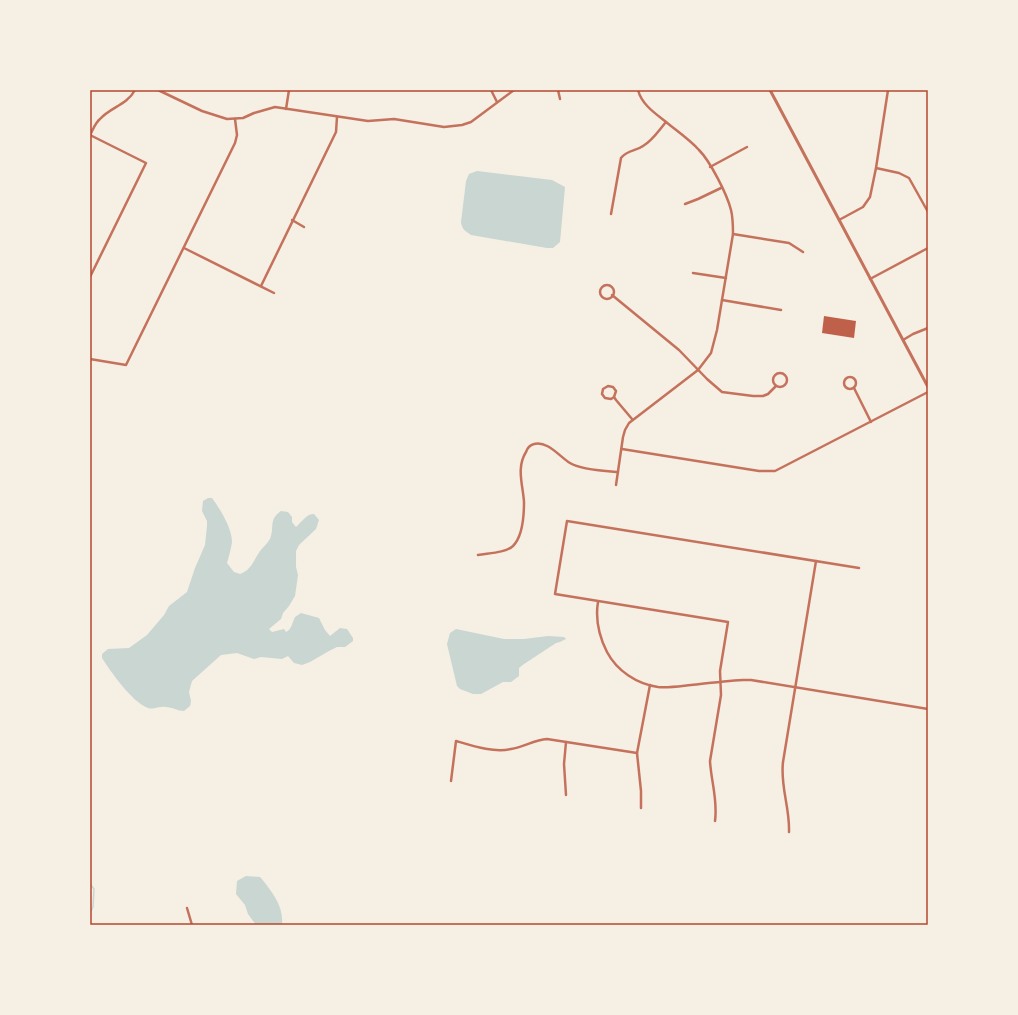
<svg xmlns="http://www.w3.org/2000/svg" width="1018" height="1015" viewBox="0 0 1018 1015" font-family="'Open Sans',sans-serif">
<rect width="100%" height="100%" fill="#f6efe4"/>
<g fill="#c9d6d2">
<path d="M477,171L552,180L565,187L560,242L553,248H547L471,235C465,231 462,229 461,222L466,181L469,174Z"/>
<path d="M208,498H212C220,509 232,528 232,542C231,549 229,556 227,563L234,572L240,574C251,570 254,560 260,551C263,547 267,544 270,539C275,527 268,520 281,511L288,512L292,517V522L296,527C302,522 306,514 314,514L319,520L316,529L299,545L296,551V567L298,575L295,596L289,606L283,613L281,619L269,629L272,632L284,629L286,632C292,629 292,623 295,617L301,613L319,618L325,630L330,636L340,628L347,629L353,638V641L345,647H337L329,651L310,662L302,665L294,663L288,656L282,659L261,657L254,659L237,653L221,655L192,681L189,692L191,701L190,706L184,711C178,711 172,707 166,707C159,706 154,710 148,708C132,702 111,672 102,658V654L108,649L129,648L147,635L164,615L169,606L187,592L195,568L205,545L207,526V521L202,511L203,501Z"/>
<polygon points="456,629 504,639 524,639 548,636 564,637 566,639 560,642 556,643 524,664 519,668 519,676 511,682 503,682 481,694 473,694 460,689 457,686 447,644 450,633"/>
<path d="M246,876L260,877L261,878C272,892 284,906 282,925H256L248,914L245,905L236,894L237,881Z"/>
</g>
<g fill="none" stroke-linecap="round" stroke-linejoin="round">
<polyline stroke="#c9d6d2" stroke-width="1.5" points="90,884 94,889 93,907 90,913"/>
</g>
<polygon fill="#bf614a" points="824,316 856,321 854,338 822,333"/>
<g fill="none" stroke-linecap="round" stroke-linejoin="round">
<g stroke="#c5725c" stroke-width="2.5">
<polyline points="158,90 202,111 227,119 243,118 254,113 275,107 368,121 394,119 444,127 462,125 471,122 514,90"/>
<polyline points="491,90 497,102"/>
<polyline points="558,90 560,99"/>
<polyline points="286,109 289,90"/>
<polyline points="90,135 146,163 90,277"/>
<path d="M90,135C93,130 95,123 100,119C111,107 127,105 135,90"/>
<polyline points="710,167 747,147"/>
<polyline points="876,168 899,173 909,178 928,212"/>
<polyline points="685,204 698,199 721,188"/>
<path d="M611,214L621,158C627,150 636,151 643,146C653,140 659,130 666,122"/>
<polyline points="292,220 304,227"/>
<polyline points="839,220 863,207 870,197 876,168 888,90"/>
<polyline points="733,234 789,243 803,252"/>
<polyline points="184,248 274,293"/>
<polyline points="693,273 726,278"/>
<polyline points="870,279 928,248"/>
<circle cx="607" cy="292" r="7"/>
<polyline points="261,286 336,132 337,117"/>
<polyline points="612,295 679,350 707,379 722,392 753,396 763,396 768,394 776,386"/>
<polyline points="722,300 781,310"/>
<polyline points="903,340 913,334 928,328"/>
<polyline points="90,359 126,365 235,143 237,135 235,119"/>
<circle cx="780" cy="380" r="7"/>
<circle cx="850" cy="383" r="6"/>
<polyline points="854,388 871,422"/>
<polyline points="614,397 611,399 605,398 602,394 603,389 608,386 613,387 616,391 614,397 616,400 632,419"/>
<polyline points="622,449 759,471 775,471 928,392"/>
<path d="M616,485L623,437L625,430L629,423L698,370L711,353L717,330L733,234C733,226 733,218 731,210C727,194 710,161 699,150C691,141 680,133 671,126C658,115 642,106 638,90"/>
<path d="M478,555C489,553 505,553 513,546C523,536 524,515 524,502C523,485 516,468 526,452C527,449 530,445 534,444C547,440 560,457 570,463C581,470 605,471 618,472"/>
<path d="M598,602C595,620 599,636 607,652C617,671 637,684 658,687C669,688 681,686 691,685C709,683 726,681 743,680H751L928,709"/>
<path d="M451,781L456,741C473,746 494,753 511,749C524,747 534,740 547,739L637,753"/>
<polyline points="566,795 564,764 566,742"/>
<polyline points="641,808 641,791 637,753 650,685"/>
<path d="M715,821C718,800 711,781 710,761L721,695L720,671L728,622L555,594L567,521L859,568"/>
<path d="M789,832C790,808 780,786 783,762L816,561"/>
<polyline points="187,908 192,925"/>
</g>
<polyline stroke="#c5725c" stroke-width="3" points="770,90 928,387"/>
</g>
<rect width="1018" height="1015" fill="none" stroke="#f6efe4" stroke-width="182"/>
<rect x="91" y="91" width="836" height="833" fill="none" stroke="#b5482f" stroke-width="1.5"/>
</svg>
